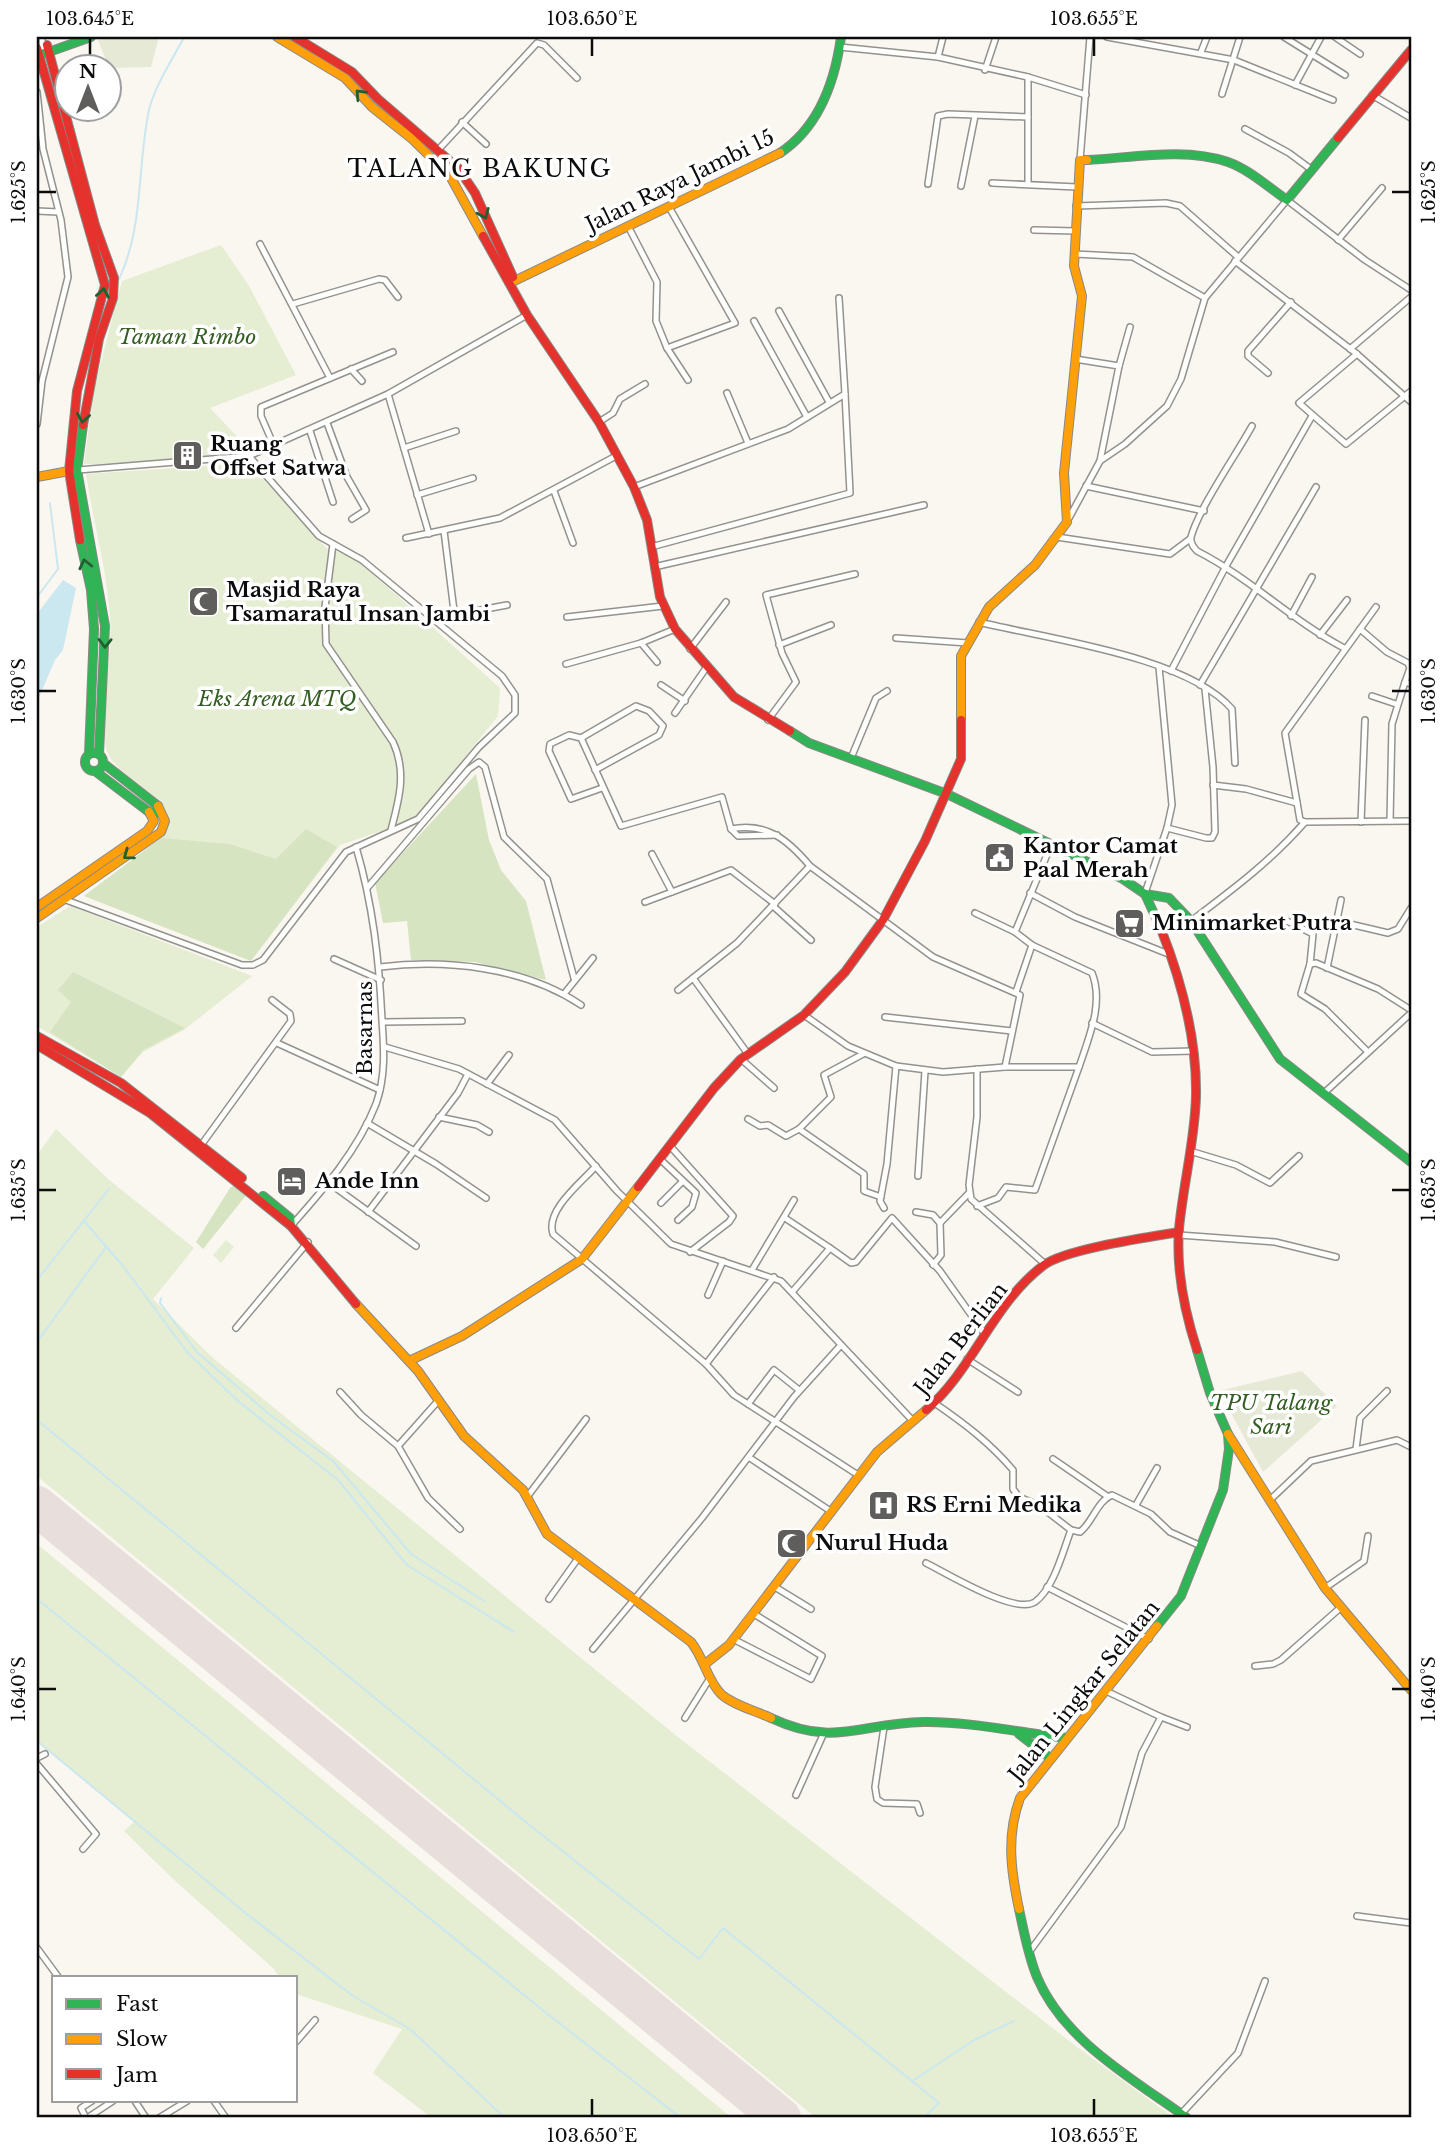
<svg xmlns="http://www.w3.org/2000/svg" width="1448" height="2155" viewBox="0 0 1448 2155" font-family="'Libre Baskerville',serif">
<rect width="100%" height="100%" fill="#faf7f0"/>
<g fill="#e5edd2">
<path d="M221,245L249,286L296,375L210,408L251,451C199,467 138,463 84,464L94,389L122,281Z"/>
<path d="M249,463L327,549L353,556L500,688L498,716L414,820L340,845L251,961L84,896L161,838C188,798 112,781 106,747C99,705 113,660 110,617C107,570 93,521 86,474Z"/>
<polygon points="70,906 252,976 184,1030 143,1052 121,1077 37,1026 37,927"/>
<polygon points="56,1129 108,1179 194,1248 153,1299 213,1358 678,1737 1077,2047 1174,2118 816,2118 37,1476 37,1155"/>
<polygon points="226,1240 234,1247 221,1263 213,1255"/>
<polygon points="37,1544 732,2118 432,2118 373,2073 402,2029 296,1994 296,1978 280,1978 274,1969 172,1878 124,1831 134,1822 37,1741"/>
</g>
<g fill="#d7e4c1">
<polygon points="476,774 489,840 501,870 526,901 546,980 475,962 411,960 407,921 383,923 375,883"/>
<polygon points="306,829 337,847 251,961 84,896 161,838 229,844 276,859"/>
<polygon points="73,972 185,1028 143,1050 121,1077 50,1032 71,1002 58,990"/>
<polygon points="236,1184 248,1193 203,1249 196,1242 230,1188"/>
</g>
<g fill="#e6e9d6">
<polygon points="108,37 159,37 151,67 109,68 98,40"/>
<polygon points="1302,1371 1337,1406 1263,1472 1219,1391"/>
</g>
<polygon fill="#cbe7f0" points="63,580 76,588 63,650 55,660 37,702 37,614"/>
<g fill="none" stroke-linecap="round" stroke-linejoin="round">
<g stroke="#cbe7f0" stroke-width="2">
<path d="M119,279C144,227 137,166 149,110C155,85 173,59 184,37"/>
<polyline points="37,597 58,569 50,503"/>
<polyline points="85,1222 123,1266 187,1352 238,1401 338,1480 407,1565 514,1632"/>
<polyline points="37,1280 109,1189"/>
<polyline points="161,1298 160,1303 197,1352 270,1415 333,1461 411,1554 484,1601"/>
<polyline points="37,1342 106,1247"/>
<polyline points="37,1420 527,1823 699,1959 723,1928 939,2103 923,2118"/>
<polyline points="37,1599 540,2008 681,2118"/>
<polyline points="37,1741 248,1915 353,1996 410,2029 505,2118"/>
<polyline points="912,2081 976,2039 1014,2021"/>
</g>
<polyline stroke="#e8dedb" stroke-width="40" points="37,1506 781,2118"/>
<defs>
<g id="street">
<polyline points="42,37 42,47"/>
<polyline points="1107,37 1234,60 1333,100"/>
<polyline points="1284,37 1345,75"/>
<polyline points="1335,37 1360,54"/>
<polyline points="840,47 938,57 1028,77 1086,95"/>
<polyline points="1201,52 1207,37"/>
<polyline points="938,57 943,37"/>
<polyline points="985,70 996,37"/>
<polyline points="1295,85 1321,37"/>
<polyline points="37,92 43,149 61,220 68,277 42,381 37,424"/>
<polyline points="1222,94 1240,37"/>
<polyline points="1372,95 1411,118"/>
<polyline points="462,122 486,144"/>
<polyline points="1245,129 1289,153 1312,170"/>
<polyline points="439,149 537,43 544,45 577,78"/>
<polyline points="1080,160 1090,37"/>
<polyline points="992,183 1077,187"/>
<polyline points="928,184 938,116 948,114 1028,117"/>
<polyline points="1028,184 1028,77"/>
<polyline points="961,186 975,116"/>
<polyline points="1076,206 1166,203 1180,206 1238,257"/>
<polyline points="37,211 58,212"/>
<polyline points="628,226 657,282 656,321 667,348 688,380"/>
<polyline points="1034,230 1076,231"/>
<polyline points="1338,240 1382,188"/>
<polyline points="260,244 330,378"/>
<polyline points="1075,254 1133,257 1205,298"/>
<polyline points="1235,261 1357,354 1411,402"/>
<polyline points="293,304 379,279 385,280 398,297"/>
<polyline points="779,311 829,402"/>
<polyline points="754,321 807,417"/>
<polyline points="667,348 735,323 669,207"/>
<polyline points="1350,349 1411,297"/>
<polyline points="1357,354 1299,403 1346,444 1411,391"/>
<polyline points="1119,366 1130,327"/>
<polyline points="351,369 362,381"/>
<polyline points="1268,373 1248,356 1248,351 1291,302"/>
<polyline points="727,393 748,443"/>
<polyline points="388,394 429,534"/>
<polyline points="599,422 613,413 620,399 645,384"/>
<polyline points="327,423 347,477 366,510 352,519"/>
<path d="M1252,426C1236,455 1199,508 1191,537C1190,543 1193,547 1197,551C1250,578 1291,620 1344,648"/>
<polyline points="310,431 333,502"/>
<polyline points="274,446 261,416 261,407 393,352"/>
<polyline points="404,448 456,431"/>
<polyline points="1100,461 1125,444 1167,406 1181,379 1205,298 1287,200 1365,260 1411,290"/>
<polyline points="78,470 249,456 388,394 527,315"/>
<polyline points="1086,486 1204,511"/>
<polyline points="634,487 788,429 845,394 839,298"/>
<polyline points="554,491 573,543"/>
<polyline points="417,495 473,478"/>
<polyline points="1069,518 1100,461 1119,366 1075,359"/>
<polyline points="444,531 454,611 464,613 507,605"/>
<polyline points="1057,537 1170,554 1190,539"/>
<polyline points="406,538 500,518 616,456"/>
<path d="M333,544L325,607L326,644L393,742C407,772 399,800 391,830"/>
<polyline points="651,547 850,493 845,394"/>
<polyline points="654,567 924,505"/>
<polyline points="1291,616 1312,577"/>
<polyline points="567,617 663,606"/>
<path d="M979,622C1047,639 1186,656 1232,709L1235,763"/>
<polyline points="1360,629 1387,652 1408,663 1410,668 1405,682"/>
<polyline points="1320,635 1347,600"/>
<polyline points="896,638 968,643"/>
<polyline points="641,643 657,662"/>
<polyline points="779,645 831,625"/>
<polyline points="690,649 726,602"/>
<polyline points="566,664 641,643 675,629"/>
<polyline points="1171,671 1226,566 1312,416"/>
<polyline points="661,685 685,701"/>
<polyline points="1200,685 1316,487"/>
<polyline points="1372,696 1396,704"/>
<polyline points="675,713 706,668"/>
<polyline points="768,720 796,682 782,653 766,595 855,574"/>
<polyline points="581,738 636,706 649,711 663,726 659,735 595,770"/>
<polyline points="851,758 876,698 887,691"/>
<polyline points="1213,785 1246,789 1297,803"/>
<path d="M602,788L571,799L549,751L550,744L569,735L581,738L621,826L722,797L731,829C767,822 788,840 810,866"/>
<polyline points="1390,821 1392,724 1405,682 1411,684"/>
<polyline points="1305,822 1300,820 1285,733 1376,607"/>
<polyline points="1361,822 1365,720"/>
<polyline points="1167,828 1206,838 1212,838 1215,832 1213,767 1205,689"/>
<polyline points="731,829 738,836 777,835"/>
<polyline points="652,854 672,892"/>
<polyline points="368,887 469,769 479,762 485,767 504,837 547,879 574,978"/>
<polyline points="1030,893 1075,917 1171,955"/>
<polyline points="1145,893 1167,828 1172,805 1159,667"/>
<polyline points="66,900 242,965 253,965 263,960 346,852 418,819 479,747 515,713 515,695 502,676 362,560 319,536 249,456"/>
<polyline points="645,902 731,870 775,904"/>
<polyline points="773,906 811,940"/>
<polyline points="975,913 1015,932"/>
<polyline points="1283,919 1313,934 1310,964 1301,994 1325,1009 1368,1052"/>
<path d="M1191,921C1232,890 1271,861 1305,822L1411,821"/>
<polyline points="1337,921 1388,933 1398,929 1411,908"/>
<polyline points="334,959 381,980"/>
<polyline points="1310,964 1316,963 1378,989 1411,1010"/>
<path d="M380,967C446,959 525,967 581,1005"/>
<polyline points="1327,968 1341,900"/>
<polyline points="693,978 748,1054"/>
<polyline points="678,990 737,943 810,866 933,957 1020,995 1005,1067"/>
<polyline points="1016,992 1032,945"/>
<polyline points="564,994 593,958"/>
<path d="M804,1015L848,1046L896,1066L943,1072L1005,1067H1079C1089,1037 1104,1003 1092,973L1032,945L1015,932L1051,845"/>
<polyline points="885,1017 1012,1031"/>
<polyline points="383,1022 462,1021"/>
<polyline points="1092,1023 1152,1052 1194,1051"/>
<polyline points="277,1043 380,1090"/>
<polyline points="385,1047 459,1069 555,1120 617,1191 671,1244 781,1281 913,1421"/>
<polyline points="863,1054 824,1075 831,1097 799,1129 864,1174 864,1191 881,1197"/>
<polyline points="741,1059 774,1088"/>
<polyline points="977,1069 977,1117 969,1185 971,1199 1045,1264"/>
<polyline points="487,1084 509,1055"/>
<polyline points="1323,1094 1411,1013"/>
<polyline points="439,1117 477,1125 489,1132"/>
<polyline points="748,1119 760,1126 768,1125 786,1136 799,1129"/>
<polyline points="367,1123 436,1164 486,1198"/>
<polyline points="202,1144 291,1021 290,1014 272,1000"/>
<polyline points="671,1147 733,1216 729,1222 690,1252"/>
<polyline points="1190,1151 1236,1165 1270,1183 1299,1156"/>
<polyline points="661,1160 696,1193 692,1207 678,1220"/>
<path d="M596,1166C582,1182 545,1210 553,1234L706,1364L734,1395L858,1475"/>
<polyline points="918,1176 925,1071"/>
<polyline points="329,1183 416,1246"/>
<polyline points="661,1203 683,1181"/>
<polyline points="977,1206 998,1198 1006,1187 1035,1190 1079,1067"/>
<polyline points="884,1208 880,1201 887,1164 896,1066"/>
<polyline points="368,1212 458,1093 468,1074"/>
<polyline points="916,1212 933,1215 940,1223"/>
<polyline points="785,1218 830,1248"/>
<path d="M291,1226C324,1189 358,1150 376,1104C386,1076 384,1048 382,1020C379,959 373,905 356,847"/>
<polyline points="1179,1235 1275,1242 1336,1257"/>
<polyline points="933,1265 941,1255 940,1223 969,1193"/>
<polyline points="752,1270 794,1200"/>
<polyline points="793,1291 830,1248 851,1263 856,1262 892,1218 940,1271 984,1333"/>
<polyline points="708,1295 723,1261"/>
<polyline points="236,1328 308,1242"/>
<polyline points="967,1359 1018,1392"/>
<polyline points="706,1364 774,1277"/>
<polyline points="340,1392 361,1415 398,1446 428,1498 460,1529"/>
<polyline points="748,1404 774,1370 799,1390"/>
<path d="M936,1404C965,1424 990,1443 1013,1470V1489L1019,1497L1040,1506L1071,1530L1080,1532C1093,1522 1097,1501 1112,1495L1151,1514L1170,1532L1201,1546"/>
<polyline points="398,1446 438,1401"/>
<polyline points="1356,1449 1360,1418 1387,1391"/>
<polyline points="750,1458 832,1512"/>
<polyline points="1053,1459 1107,1496"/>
<polyline points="527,1497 586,1419"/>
<polyline points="1271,1499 1311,1461 1397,1440 1411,1447"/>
<polyline points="1136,1505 1157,1468"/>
<path d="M926,1563C948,1574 1015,1615 1035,1602C1054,1588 1063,1551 1071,1530"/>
<polyline points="775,1587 811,1609"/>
<polyline points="1047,1587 1149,1639"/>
<polyline points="1325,1588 1364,1561 1368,1536"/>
<polyline points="549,1599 579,1557"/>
<polyline points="733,1639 811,1679 822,1656 754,1614"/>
<polyline points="593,1649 702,1518 794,1397 841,1345"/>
<polyline points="1255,1666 1273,1664 1281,1660 1340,1608"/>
<polyline points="1161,1717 1187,1727"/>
<polyline points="685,1718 710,1678"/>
<polyline points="884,1727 875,1787 877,1799 883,1803 917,1804 920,1813"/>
<polyline points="37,1758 45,1754"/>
<polyline points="37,1764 96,1834 83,1849"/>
<polyline points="796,1795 823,1735"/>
<polyline points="1357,1916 1411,1923"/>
<polyline points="37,1948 59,1978"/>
<polyline points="1030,1951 1121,1827 1142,1753 1161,1717 1106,1691"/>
<polyline points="296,2042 315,2020"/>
<polyline points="135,2101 146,2118"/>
<polyline points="214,2101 226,2118"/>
<polyline points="1181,2114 1238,2053 1265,1981"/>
<polyline points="86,2118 81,2108 92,2101"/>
<polyline points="87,2118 113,2101"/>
<polyline points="159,2118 187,2101"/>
</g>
<g id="fast">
<polyline points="43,54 91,37"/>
<path d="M780,153C819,127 835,81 841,37"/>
<path d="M1087,160C1132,158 1184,147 1228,162C1250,170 1268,187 1287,200L1338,138"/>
<polyline points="83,425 77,470 105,626 99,754"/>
<polyline points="80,540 91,590 94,629 89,754"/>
<polyline points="790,731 809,743 947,794 1123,879 1145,894 1161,929"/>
<circle cx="94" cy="762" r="9"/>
<polyline points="95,771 149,812 158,813 158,806 103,763"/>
<polyline points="1145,894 1169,898 1191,921 1280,1059 1411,1162"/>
<polyline points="263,1196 290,1218 291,1226"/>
<polyline points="1157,1626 1181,1596 1223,1490 1229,1449 1228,1434 1210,1393 1197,1350"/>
<path d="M771,1718C835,1748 860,1723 923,1722C967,1721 1022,1733 1067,1738"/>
<polyline points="1019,1734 1050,1758"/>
<path d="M1019,1909C1024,1932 1028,1955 1037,1977C1064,2041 1133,2079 1187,2118"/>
</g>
<g id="slow">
<polyline points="277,37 345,78 372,107 411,138 450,176 483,236"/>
<polyline points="510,283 780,153"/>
<polyline points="37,477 69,471"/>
<polyline points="961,720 961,656 989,607 1035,565 1067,522 1064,473 1082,296 1074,266 1080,160 1087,160"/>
<polyline points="37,907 147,831 154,821 149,812"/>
<polyline points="37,918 161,832 165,821 158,806"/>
<path d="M356,1304L418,1371L464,1436L523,1490L547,1534L691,1642C704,1658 707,1680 721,1694C733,1705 756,1711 771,1718"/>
<polyline points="409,1361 462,1336 582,1259 638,1187"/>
<polyline points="1228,1434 1325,1588 1411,1690"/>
<polyline points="705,1664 729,1645 877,1452 926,1410"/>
<path d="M1019,1909C1011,1871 1006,1836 1020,1798L1157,1626"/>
</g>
<g id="jam">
<polyline points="295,37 352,72 378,99 458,168 475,193 513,277"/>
<polyline points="47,45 95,225 114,278 113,298 99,339 83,425"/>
<polyline points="37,48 105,285 77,391 69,471 80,540"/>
<polyline points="1338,138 1411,50"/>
<polyline points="483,236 527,315 599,422 634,487 647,520 660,597 675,629 734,697 790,731"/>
<path d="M1161,929C1181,980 1197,1041 1196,1096C1195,1140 1183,1185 1179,1229C1176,1269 1185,1313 1197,1350"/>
<polyline points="37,1036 121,1083 242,1178"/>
<polyline points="37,1045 150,1113 291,1226 356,1304"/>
<polyline points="638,1187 714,1088 741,1059 804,1015 845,972 883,920 925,841 961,759 961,720"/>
<path d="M926,1410C973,1370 993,1303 1044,1265C1066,1249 1149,1237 1179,1232"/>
</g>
</defs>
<use href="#street" stroke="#93928f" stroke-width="8"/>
<use href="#fast" stroke="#8a8885" stroke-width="10"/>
<use href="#slow" stroke="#8a8885" stroke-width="10"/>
<use href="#jam" stroke="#8a8885" stroke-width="10"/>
<use href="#street" stroke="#fefefd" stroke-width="5"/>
<use href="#fast" stroke="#30b455" stroke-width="8"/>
<use href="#slow" stroke="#ff9f0a" stroke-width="8"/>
<use href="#jam" stroke="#e5322d" stroke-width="8"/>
</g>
<defs><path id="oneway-chevron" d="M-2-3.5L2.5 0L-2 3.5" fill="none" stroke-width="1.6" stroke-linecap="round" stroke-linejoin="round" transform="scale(1.75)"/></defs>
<g stroke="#1e6030">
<use href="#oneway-chevron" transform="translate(360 94) rotate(-133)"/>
<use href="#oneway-chevron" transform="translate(484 214) rotate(66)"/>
<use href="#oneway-chevron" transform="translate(103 293) rotate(-81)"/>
<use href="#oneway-chevron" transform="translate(83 418) rotate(99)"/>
<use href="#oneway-chevron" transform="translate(85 564) rotate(-103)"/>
<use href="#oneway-chevron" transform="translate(105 643) rotate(91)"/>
<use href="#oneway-chevron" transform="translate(128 855) rotate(144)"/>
</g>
<path fill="none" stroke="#0c0c0c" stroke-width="2.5" d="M90,38V56M592,38V56M1094,38V56M38,192H56M1392,192H1410M38,691H56M1392,691H1410M38,1190H56M1392,1190H1410M38,1689H56M1392,1689H1410M592,2099V2116M1094,2099V2116"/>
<defs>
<symbol id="building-square" viewBox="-11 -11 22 22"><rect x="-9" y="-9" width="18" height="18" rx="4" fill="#5f5e5c" stroke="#fff"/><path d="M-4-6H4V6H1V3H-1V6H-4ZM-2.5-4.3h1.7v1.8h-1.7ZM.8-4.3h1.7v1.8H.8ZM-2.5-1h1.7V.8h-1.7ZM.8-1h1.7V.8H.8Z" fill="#fff"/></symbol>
<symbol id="mosque-square" viewBox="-11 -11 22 22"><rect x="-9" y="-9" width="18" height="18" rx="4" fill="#5f5e5c" stroke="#fff"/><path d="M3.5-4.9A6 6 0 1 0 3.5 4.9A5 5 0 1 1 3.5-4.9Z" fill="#fff"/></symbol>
<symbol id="civic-square" viewBox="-11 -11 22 22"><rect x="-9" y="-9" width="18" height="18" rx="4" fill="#5f5e5c" stroke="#fff"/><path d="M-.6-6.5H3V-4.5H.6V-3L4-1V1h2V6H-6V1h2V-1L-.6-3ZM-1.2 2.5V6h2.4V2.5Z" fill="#fff"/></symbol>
<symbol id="supermarket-square" viewBox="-11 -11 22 22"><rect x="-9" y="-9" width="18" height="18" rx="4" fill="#5f5e5c" stroke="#fff"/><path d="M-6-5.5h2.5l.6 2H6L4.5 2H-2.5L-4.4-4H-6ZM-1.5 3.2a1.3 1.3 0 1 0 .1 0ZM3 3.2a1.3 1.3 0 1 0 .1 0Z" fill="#fff"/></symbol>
<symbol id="hotel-square" viewBox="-11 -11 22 22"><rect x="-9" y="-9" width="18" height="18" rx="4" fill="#5f5e5c" stroke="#fff"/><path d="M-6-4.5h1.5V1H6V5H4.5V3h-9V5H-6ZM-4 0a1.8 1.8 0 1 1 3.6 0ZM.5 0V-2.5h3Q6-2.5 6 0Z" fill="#fff"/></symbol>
<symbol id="hospital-square" viewBox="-11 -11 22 22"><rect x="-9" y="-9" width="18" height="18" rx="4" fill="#5f5e5c" stroke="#fff"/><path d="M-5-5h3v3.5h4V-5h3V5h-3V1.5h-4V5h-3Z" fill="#fff"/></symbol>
</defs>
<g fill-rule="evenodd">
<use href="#building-square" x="170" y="438" width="35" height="35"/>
<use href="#mosque-square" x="186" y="584" width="35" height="35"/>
<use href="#civic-square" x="982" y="840" width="35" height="35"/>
<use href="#supermarket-square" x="1112" y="906" width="35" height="35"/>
<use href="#hotel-square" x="274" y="1164" width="35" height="35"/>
<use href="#hospital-square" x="866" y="1488" width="35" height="35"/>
<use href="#mosque-square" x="774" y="1526" width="35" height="35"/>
</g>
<g text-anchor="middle" stroke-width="7" stroke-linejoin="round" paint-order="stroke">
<g font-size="21" fill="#0c0c0c" stroke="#fff">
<text transform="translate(680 181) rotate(-26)" y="7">Jalan Raya Jambi 15</text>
<text transform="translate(365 1028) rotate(-90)" y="7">Basarnas</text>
<text transform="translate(961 1339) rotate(-52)" y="7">Jalan Berlian</text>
<text transform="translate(1084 1691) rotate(-51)" y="7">Jalan Lingkar Selatan</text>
</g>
<g font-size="21" font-style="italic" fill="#345e23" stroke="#fff">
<text x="187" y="344">Taman Rimbo</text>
<text x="277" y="706">Eks Arena MTQ</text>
<text x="1271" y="1410">TPU Talang<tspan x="1271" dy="24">Sari</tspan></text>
</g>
<g font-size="21" font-weight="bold" fill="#0c0c0c" stroke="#fff" text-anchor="start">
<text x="210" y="451">Ruang<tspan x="210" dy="24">Offset Satwa</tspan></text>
<text x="226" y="597">Masjid Raya<tspan x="226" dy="24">Tsamaratul Insan Jambi</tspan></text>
<text x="1023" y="853">Kantor Camat<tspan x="1023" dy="24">Paal Merah</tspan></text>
<text x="1152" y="930">Minimarket Putra</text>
<text x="315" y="1188">Ande Inn</text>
<text x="906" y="1512">RS Erni Medika</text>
<text x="815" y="1550">Nurul Huda</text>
</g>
<g font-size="24" letter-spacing="2" fill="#0c0c0c" stroke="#fff">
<text x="480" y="177">TALANG BAKUNG</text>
</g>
</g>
<rect width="1448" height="2155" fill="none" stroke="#ffffff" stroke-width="77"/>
<rect x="52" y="1976" width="245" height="126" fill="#ffffff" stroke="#9e9e9e" stroke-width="2"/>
<rect x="66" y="1999" width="35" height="10" fill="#30b455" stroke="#9e9e9e" stroke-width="2"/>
<text x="116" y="2011" font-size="21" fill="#0c0c0c">Fast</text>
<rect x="66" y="2034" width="35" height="10" fill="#ff9f0a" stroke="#9e9e9e" stroke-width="2"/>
<text x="116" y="2046" font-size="21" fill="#0c0c0c">Slow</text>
<rect x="66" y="2069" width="35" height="10" fill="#e5322d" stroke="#9e9e9e" stroke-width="2"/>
<text x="116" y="2082" font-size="21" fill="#0c0c0c">Jam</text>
<g transform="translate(88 88)"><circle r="33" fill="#ffffff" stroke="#9e9e9e" stroke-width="2"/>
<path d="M0-5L12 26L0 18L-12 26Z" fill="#5f5e5c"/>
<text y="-10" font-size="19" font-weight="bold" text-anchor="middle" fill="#0c0c0c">N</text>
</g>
<rect x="38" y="38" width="1372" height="2078" fill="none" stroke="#0c0c0c" stroke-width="2.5"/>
<g font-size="18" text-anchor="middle" fill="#0c0c0c">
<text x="90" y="25">103.645°E</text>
<text x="592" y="25">103.650°E</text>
<text x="1094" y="25">103.655°E</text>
<text transform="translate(19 192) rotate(-90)" y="6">1.625°S</text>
<text transform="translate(1429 192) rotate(-90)" y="6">1.625°S</text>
<text transform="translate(19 691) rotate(-90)" y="6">1.630°S</text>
<text transform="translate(1429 691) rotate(-90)" y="6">1.630°S</text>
<text transform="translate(19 1190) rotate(-90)" y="6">1.635°S</text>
<text transform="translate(1429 1190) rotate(-90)" y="6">1.635°S</text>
<text transform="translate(19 1689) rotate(-90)" y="6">1.640°S</text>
<text transform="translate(1429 1689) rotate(-90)" y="6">1.640°S</text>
<text x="592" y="2142">103.650°E</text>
<text x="1094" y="2142">103.655°E</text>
</g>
</svg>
